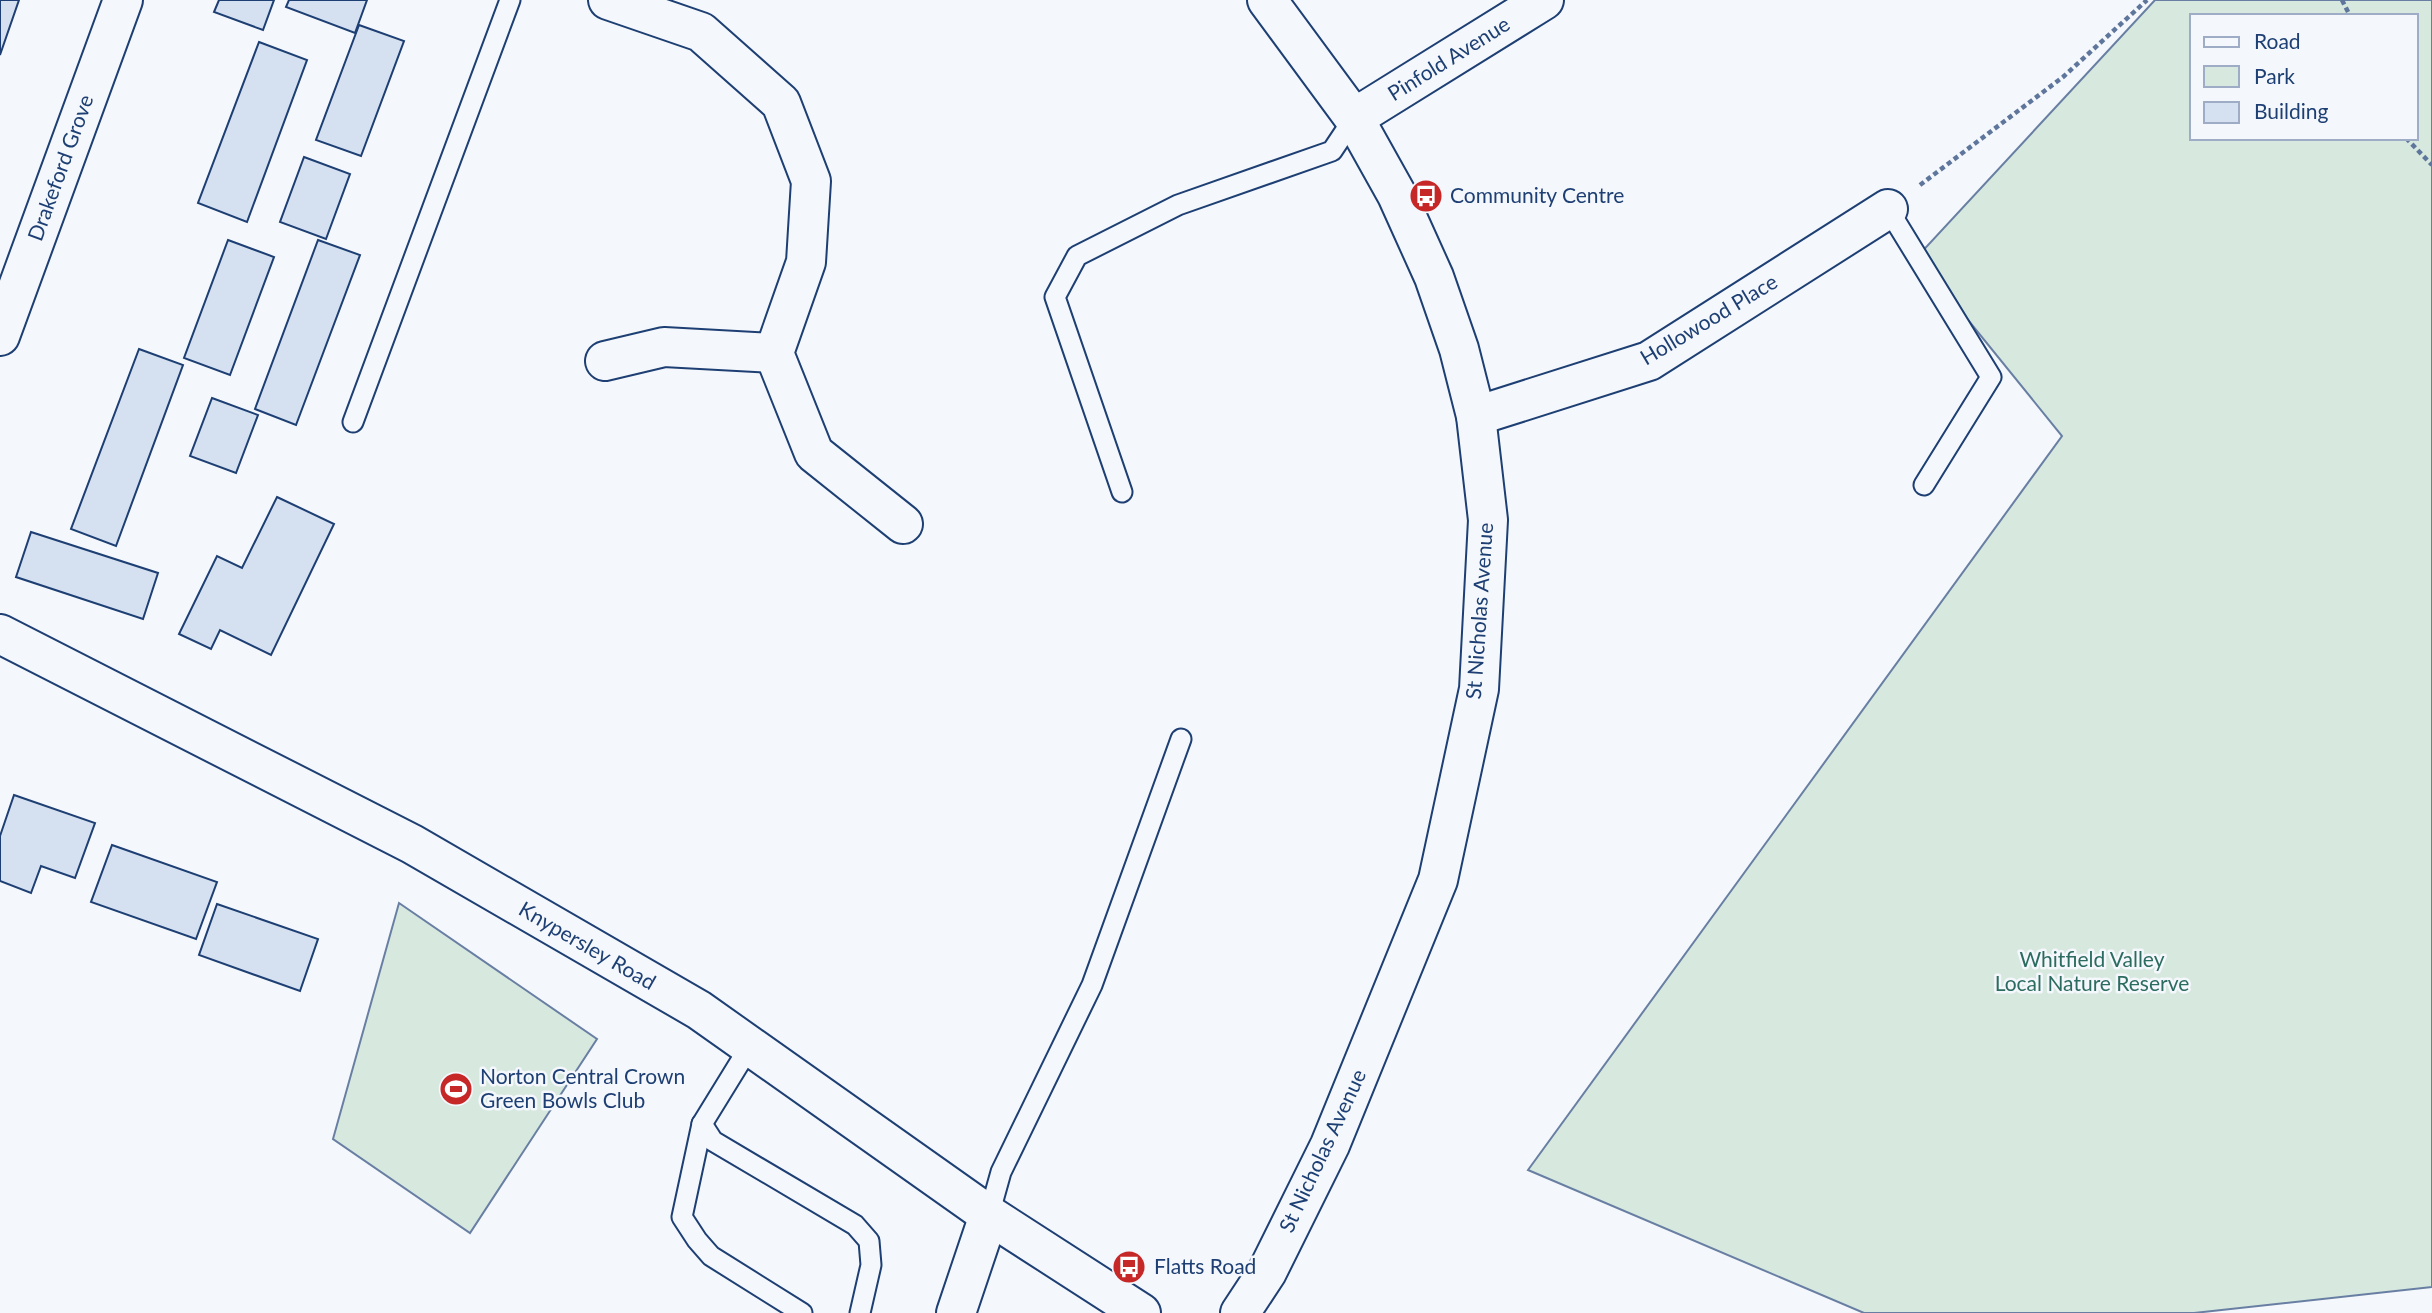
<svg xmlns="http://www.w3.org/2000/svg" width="2432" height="1313" viewBox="0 0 2432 1313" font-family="Lato,sans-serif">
<rect width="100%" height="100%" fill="#f4f7fb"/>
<g fill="#d7e8df" stroke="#687fa3" stroke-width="2" fill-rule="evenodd">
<path d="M2155,0H2432V1287L2194,1313H1864L1528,1170L2062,436L1917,257ZM2192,16H2416V138H2192Z"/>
<polygon points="399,903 597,1039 470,1233 333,1139"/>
</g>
<g fill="#d5e0f0" stroke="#1d3f73" stroke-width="2">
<polygon points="0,0 19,0 0,55"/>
<polygon points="219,0 274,0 263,30 214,12"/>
<polygon points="289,0 367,0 355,33 286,7"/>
<polygon points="359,25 404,41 361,156 316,140"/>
<polygon points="259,42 307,60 247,222 198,203"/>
<polygon points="304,157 350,174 326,239 280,222"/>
<polygon points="228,240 274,257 230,375 184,358"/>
<polygon points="318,240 360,255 296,425 255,409"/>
<polygon points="139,349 183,365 116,546 71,529"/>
<polygon points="212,398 258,415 236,473 190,456"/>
<polygon points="277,497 334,524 271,655 220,630 211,649 179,634 217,556 242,568"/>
<polygon points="31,532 158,573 143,619 16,577"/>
<polygon points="14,795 95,823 75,878 41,866 31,893 0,881 0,836"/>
<polygon points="112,845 217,882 196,939 91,902"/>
<polygon points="217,904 318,939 300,991 199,955"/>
</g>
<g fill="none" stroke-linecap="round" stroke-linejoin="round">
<defs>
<g id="service">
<polyline points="1888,209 1991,377 1924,485"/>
<polyline points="353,422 510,0"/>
<polyline points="1122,492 1055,297 1077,256 1178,205 1332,151 1354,118"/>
<polyline points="750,1046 702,1124 682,1217 697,1240 711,1256 802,1313"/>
<polyline points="702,1124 713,1141 855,1225 869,1241 871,1265 860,1313"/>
<polyline points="989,1215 1001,1172 1092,985 1181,739"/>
</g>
<g id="minor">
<polyline points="608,0 701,32 781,103 811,181 806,262 774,353 814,453 903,524"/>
<polyline points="1354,118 1544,0"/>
<polyline points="0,336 123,0"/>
<polyline points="605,361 664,347 774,353"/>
<polyline points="1476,416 1649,361 1888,209"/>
<polyline points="956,1313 989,1215"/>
<polyline points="1240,1313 1267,1272 1330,1145 1438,880 1479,689 1488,520 1476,416 1459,349 1434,277 1397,195 1354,118 1267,0"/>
</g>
<polyline id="tertiary" points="0,634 412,844 699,1010 989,1215 1141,1313"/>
</defs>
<use href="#service" stroke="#1d3f73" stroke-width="23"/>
<use href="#minor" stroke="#1d3f73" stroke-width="42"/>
<use href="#tertiary" stroke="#1d3f73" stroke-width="42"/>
<g stroke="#5e769c" stroke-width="4.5" stroke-dasharray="5 3.5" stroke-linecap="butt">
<polyline points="2342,0 2350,16"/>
<polyline points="2406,138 2432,165"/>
<polyline points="1920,185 2063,77 2147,0"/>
</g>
<use href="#service" stroke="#f4f7fb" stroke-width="19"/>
<use href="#minor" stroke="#f4f7fb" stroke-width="38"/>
<use href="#tertiary" stroke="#f4f7fb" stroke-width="38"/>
</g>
<defs>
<symbol id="bus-disc" viewBox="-11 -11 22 22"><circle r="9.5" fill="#c62828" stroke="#f4f7fb"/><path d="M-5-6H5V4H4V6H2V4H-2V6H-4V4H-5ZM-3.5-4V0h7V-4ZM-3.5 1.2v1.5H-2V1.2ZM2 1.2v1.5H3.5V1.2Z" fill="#fff"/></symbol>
<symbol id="stadium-disc" viewBox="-11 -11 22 22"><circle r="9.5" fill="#c62828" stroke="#f4f7fb"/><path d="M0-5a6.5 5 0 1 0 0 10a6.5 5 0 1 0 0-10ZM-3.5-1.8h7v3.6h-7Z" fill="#fff"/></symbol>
</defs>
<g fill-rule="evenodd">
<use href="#bus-disc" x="1407" y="177" width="38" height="38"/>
<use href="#stadium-disc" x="437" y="1070" width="38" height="38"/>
<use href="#bus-disc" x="1110" y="1248" width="38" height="38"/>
</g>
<g text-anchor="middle" stroke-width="5" stroke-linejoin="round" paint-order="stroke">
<g font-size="21" fill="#1d3f73" stroke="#f4f7fb">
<text transform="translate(1449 59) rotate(-32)" y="7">Pinfold Avenue</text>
<text transform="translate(61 168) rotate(-70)" y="7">Drakeford Grove</text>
<text transform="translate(1709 320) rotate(-31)" y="7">Hollowood Place</text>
<text transform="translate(1480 611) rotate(-86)" y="7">St Nicholas Avenue</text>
<text transform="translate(587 946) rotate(30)" y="7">Knypersley Road</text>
<text transform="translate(1323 1151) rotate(-65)" y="7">St Nicholas Avenue</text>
</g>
<g font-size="21" fill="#1d3f73" stroke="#f4f7fb" text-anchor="start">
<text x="1450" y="203">Community Centre</text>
<text x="480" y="1084">Norton Central Crown<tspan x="480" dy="24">Green Bowls Club</tspan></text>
<text x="1154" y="1274">Flatts Road</text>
</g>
<g font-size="21" fill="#2c6c60" stroke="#f4f7fb">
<text x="2092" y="967">Whitfield Valley<tspan x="2092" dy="24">Local Nature Reserve</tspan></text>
</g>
</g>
<rect x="2190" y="14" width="228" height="126" fill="#f4f7fb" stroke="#9eadc5" stroke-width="2"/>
<rect x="2204" y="37" width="35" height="10" fill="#f4f7fb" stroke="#9eadc5" stroke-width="2"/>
<text x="2254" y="49" font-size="21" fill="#1d3f73">Road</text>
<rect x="2204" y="66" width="35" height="21" fill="#d7e8df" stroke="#9eadc5" stroke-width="2"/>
<text x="2254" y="84" font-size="21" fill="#1d3f73">Park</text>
<rect x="2204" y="102" width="35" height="21" fill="#d5e0f0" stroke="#9eadc5" stroke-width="2"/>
<text x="2254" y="119" font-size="21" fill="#1d3f73">Building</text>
</svg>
